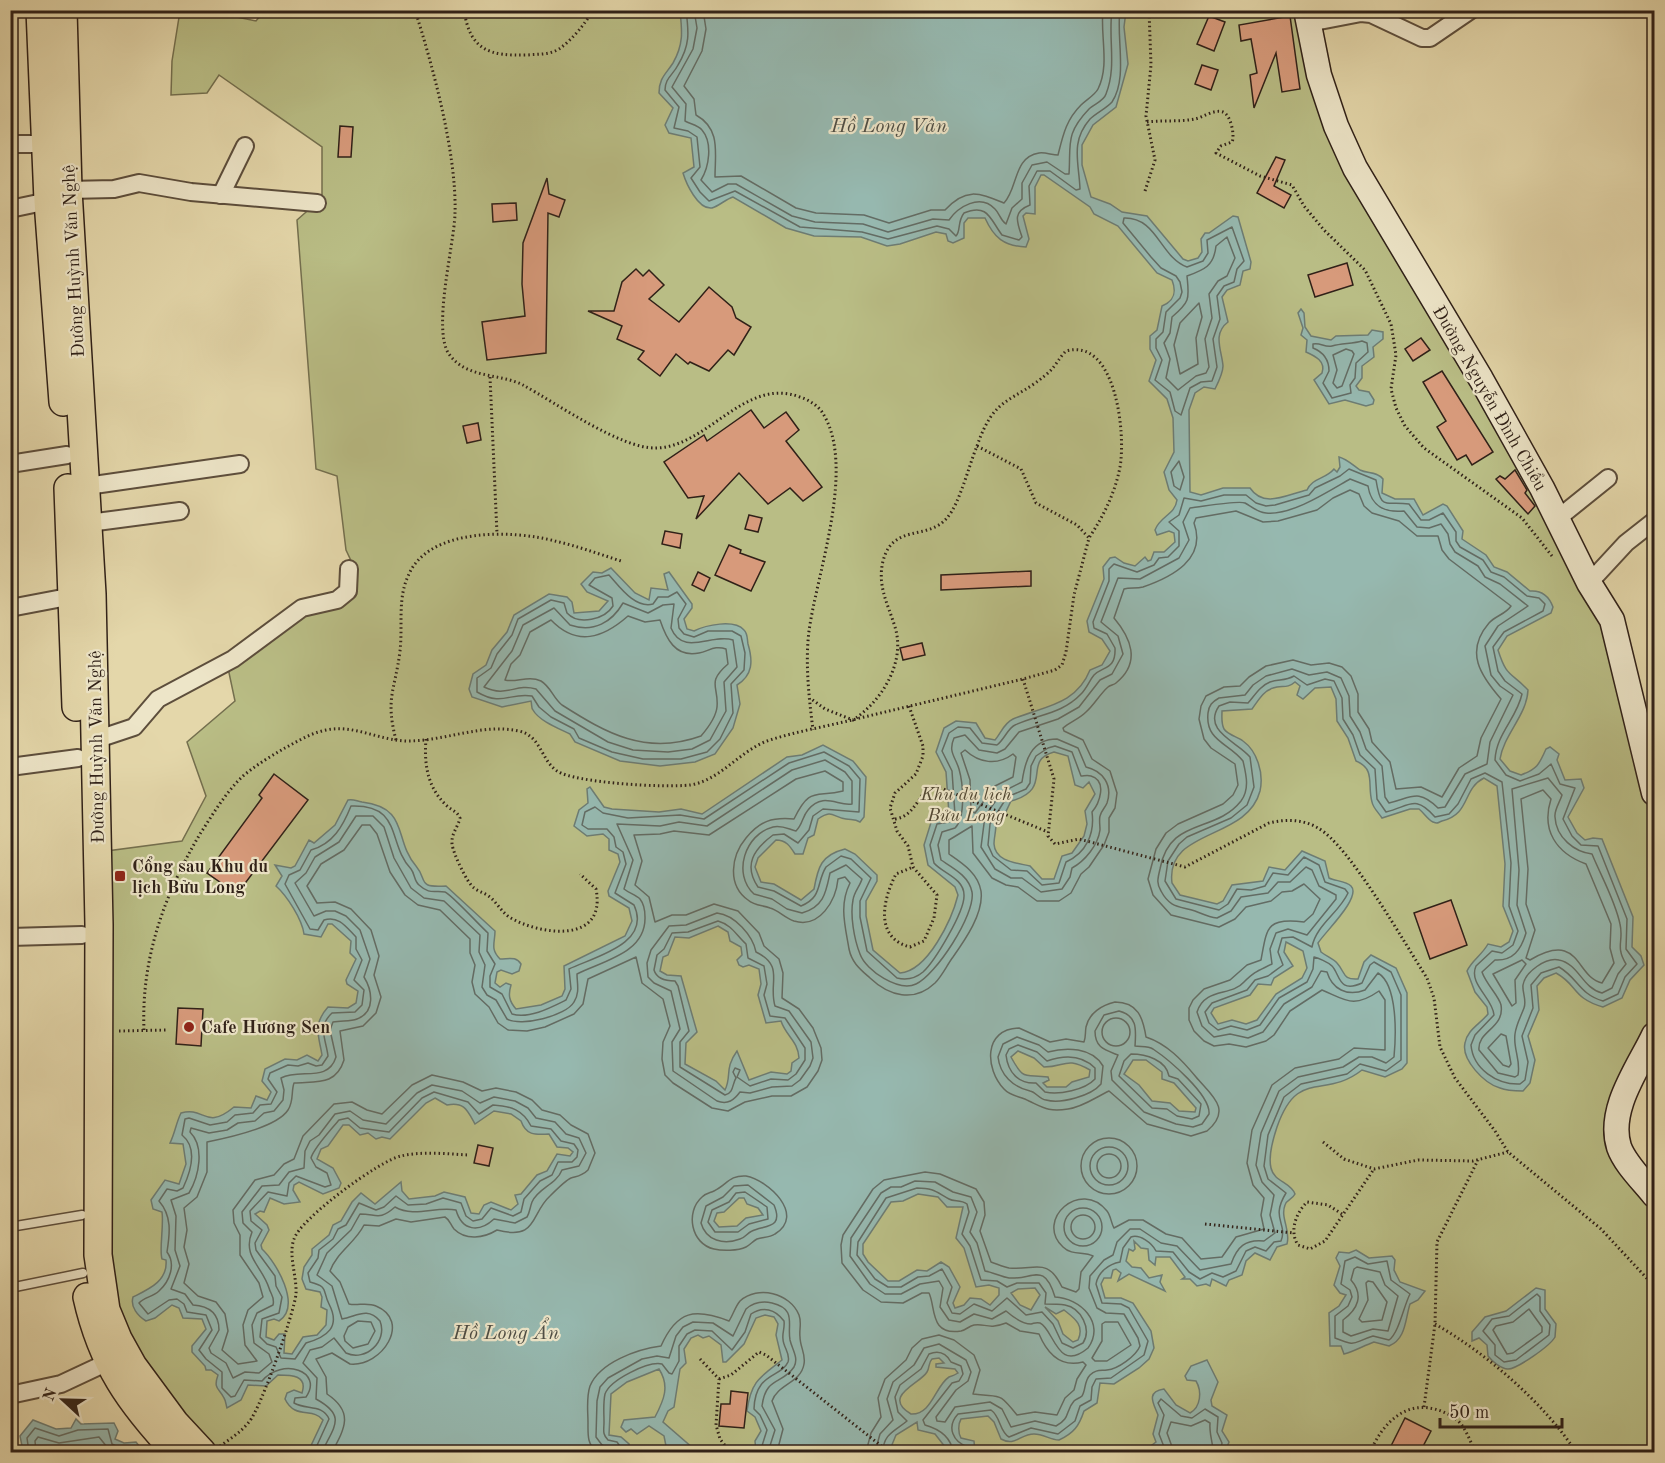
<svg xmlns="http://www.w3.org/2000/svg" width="1665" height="1463" viewBox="0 0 1665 1463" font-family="'Old Standard TT',serif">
<rect width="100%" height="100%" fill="#e4d7aa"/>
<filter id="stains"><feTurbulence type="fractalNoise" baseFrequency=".00333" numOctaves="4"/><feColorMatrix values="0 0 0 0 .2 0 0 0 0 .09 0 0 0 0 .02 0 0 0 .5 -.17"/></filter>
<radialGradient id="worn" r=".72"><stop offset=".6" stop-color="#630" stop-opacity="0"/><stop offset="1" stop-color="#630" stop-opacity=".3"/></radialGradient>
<path fill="#b9bd85" stroke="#746f4e" stroke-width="1.5" d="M265,10L1297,11L1310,79L1604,624L1654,832V1014L1611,1102L1637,1190L1654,1211V1452H216C176,1409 137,1364 117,1309C110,1293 111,1271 108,1254L107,851L182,841L206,796L187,742L235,701L228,668L305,613L339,605L354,567L346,550L337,476L316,469L297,220L322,198V147L219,75L207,93L171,95L172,61L180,11H208L256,21Z"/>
<g fill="#96b8af" stroke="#6d7c73" stroke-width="1.5" fill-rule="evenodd">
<path d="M680,11H1126L1124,27L1128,64L1116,107L1093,125L1082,145V165L1091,197L1110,204L1122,212L1147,216L1183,259L1188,261L1198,258L1202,252L1201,239L1205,233H1209L1233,216L1238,217L1251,262L1250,269L1243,271L1240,285L1227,290L1222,297L1228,322C1212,334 1222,351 1223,366C1223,373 1218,383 1215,389L1204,387L1195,393L1189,410L1190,492L1201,495L1223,488H1250C1264,509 1288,494 1307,490C1312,478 1326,479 1334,469L1337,472L1340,467L1339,457C1347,459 1354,466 1360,470C1368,474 1376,471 1383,479L1382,493L1395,499H1414L1423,515L1443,504L1447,506L1463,531L1462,539L1486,555L1494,567L1507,572L1530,591C1542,590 1549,596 1553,607L1551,613L1507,636L1498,650C1507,678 1510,671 1528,690C1527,715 1504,734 1500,759L1510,771L1521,775C1537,769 1539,765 1546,749L1550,747L1559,754L1557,760L1565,780L1581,779L1584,788L1568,817L1577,833L1585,840L1593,838L1602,839L1633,917L1632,947L1641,956L1644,965L1630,980L1622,998L1603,1007C1572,998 1578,985 1556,973L1544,978L1537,986L1539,1010L1528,1036L1535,1060L1530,1083L1523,1091C1515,1091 1507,1091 1500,1088C1485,1084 1461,1060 1465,1043C1467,1030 1480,1024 1488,1014L1487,1007L1475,992L1467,971C1472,960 1482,955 1488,944L1501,947L1509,942L1513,931L1503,906L1505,864L1497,786L1484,778C1462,789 1471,814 1442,821C1437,823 1438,824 1433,822C1428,820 1424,813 1419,809H1410L1382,818C1379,813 1373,808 1372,802C1367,785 1376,769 1356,761L1348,738L1337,721L1336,699L1331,687L1315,688L1303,699L1297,695L1300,686L1295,682C1287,689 1282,685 1273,688C1263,691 1258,701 1252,709L1222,711C1222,717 1221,723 1224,729C1228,735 1238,737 1243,741C1257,751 1264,773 1260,791C1247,841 1165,828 1172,883L1180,895L1217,904L1223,901L1232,885L1263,881L1269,867L1285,870L1302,851L1325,861L1329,878C1335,881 1346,881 1351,886C1362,897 1325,932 1318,943L1321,952C1326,956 1334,959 1337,963C1346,973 1342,980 1358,979L1364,962L1371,955L1396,968L1407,993V1063L1402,1069L1385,1077L1362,1070C1324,1100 1298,1067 1277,1127C1273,1139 1268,1156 1271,1168C1274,1182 1291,1182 1295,1194C1292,1200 1287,1199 1285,1205C1280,1218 1291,1230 1287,1244L1277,1247L1270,1260L1255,1253L1246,1261L1242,1275L1229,1280L1226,1286L1212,1279L1210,1286L1206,1284L1197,1286L1190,1279H1182L1185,1277L1170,1257H1156L1155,1265L1149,1260L1148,1249L1141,1248L1134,1241L1135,1249L1133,1251L1129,1249L1126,1261L1132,1267L1141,1268L1149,1278L1162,1275L1160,1282L1165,1291L1129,1274L1118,1281L1121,1273L1116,1269L1113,1270L1111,1278H1104L1101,1284L1105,1298H1121L1133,1303L1151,1331L1154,1348L1149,1359L1139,1368L1114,1384L1100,1383L1097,1403L1084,1411C1079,1426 1074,1433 1059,1440C1050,1440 1044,1434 1034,1434C1020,1434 1015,1447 1001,1439L994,1422L988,1416L961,1419C958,1424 958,1433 961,1438L974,1441L975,1452H949L935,1434L918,1430L917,1422L896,1435L889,1452H756L755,1441L761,1431L755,1417L747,1411C751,1381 760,1377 782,1360L776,1335L778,1324L774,1317L765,1315L756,1318L744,1344L726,1362H723L721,1345L709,1336L703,1338L698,1335L691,1338L684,1349L686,1363L680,1369L674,1407L668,1411L663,1422L693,1448L713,1452H674L666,1446L664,1436L649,1426L637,1434L631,1429L626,1432L621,1427L624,1420L655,1417C664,1400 670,1386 659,1369L627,1382L611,1394L609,1435L621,1437L629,1444L630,1452H308L323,1420C313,1407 295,1420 285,1399L287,1393L294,1390L302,1393C308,1375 291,1375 278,1375L266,1386L248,1385L241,1400L227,1408C226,1405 226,1401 224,1398C219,1388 213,1389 218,1375L211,1370H206L205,1366L192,1352V1346L206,1329L202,1319L183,1318L179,1308L172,1305L155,1318L146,1321C138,1316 130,1307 133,1297C149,1289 168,1281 166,1260L162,1259C159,1249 164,1227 162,1212L153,1209L151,1200L165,1180L179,1184L186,1164L183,1144L170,1143C175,1133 176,1123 181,1113C205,1106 205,1131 234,1107L251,1108L256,1096L267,1100L271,1092L262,1081L265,1069L285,1059L297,1060L307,1055L318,1061L322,1055C319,1036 312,1025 328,1007L348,1008L356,1003L358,991L347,984L346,980L356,959L350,953L351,941L332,924H328L321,937L304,934C302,919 287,896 276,886L282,876L275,865L291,868L295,866L309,840L314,843L335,825L348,800C354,799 356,801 362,802C410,808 393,839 416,866C428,880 416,888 446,886L495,931C495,943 490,949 500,959C509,959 516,956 521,964L519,971L512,974L501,970L497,972L495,983L500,987L506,983L511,985C508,995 509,1001 516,1009L541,1005L562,996L565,989L564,966L625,936L632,921L629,908L609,896L608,891L620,862L618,854L609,850V839L603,834L587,836L574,826L579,810L588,803L587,789L590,787L604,807L612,809L659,812L681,809L702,814L787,757L802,755L823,745L853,761L866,777L864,817L860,822C855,819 852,820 846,819C832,817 833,809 818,819L814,835L808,838L803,854H795C790,846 786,840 776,840L758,858L755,867L761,882L774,884L801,900L814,889C818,867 821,855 845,849L855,854L877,875V881L866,901V916L873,950L900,973C928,971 952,919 958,895L955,887L928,865L924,845L933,816L947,817L949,814L946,772L936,752L944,728L956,721L976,723L985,738L995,740C1001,733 1004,723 1013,719C1044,706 1076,705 1090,670L1102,665L1110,651L1102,639L1089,632L1087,621L1104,579L1103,567L1110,558L1115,557L1124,563L1135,566L1145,557L1148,561L1151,560L1154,552H1164L1175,542L1174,533L1169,531L1157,535L1155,530C1160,516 1175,515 1177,500L1169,490L1164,472L1174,452L1173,418L1167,399L1149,381L1156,360L1150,349V336L1157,330L1162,306C1174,301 1177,293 1172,280L1157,273L1118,226L1094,214L1090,207L1044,175H1041L1035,187V214L1026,213L1023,216L1029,239L1026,247C1004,246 994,238 985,218H968L964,223V238L953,243L948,241L946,234L936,232L900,244L887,246L861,237L814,236L786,228L733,197C726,199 719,206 712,208C698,210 686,183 683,173L694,167L691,138L669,133L665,125L673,108L659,93C659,78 666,74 673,63C684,44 682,30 680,11ZM1054,752L1068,756L1075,785L1083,788L1089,782L1095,794L1085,811L1087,824L1084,836L1072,853L1062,856L1054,879H1042L1030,866C1018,863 995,862 994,844C994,838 996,831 996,824L1002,820L1011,801C1055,789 1021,761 1054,752ZM718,926L728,932L730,941L741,947L742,955L737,960L739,965L743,967L749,965L759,969L761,984L758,995L766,1023L781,1021C786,1036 798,1041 799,1058L792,1063L791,1071L787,1074L771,1072L749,1080L737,1051C724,1069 732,1076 725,1090L716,1081L685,1064L686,1043L697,1032L681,976L667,975L660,971L663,957L668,955L675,937L689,938ZM1286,942L1303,951L1307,968L1302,978L1276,994L1257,1020L1246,1024L1232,1020L1218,1024L1211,1013L1214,1008L1250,995L1258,984L1271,985L1274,978L1293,966L1284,952ZM1018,1051L1034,1058L1044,1067C1066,1067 1065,1056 1090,1070L1089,1077L1072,1082L1066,1087H1047L1043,1083L1049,1080L1048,1077C1024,1074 1024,1081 1011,1057ZM1133,1060H1146L1162,1072V1079L1174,1083L1196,1108L1195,1112L1179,1111L1170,1103L1152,1101L1139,1085L1124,1074ZM435,1098L447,1105C465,1101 468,1112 475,1124L494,1111L511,1114L521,1121C526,1135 534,1135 549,1134L557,1147L568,1148L573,1152L570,1156L557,1154L547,1171L537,1175L521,1194L515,1195L518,1204L511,1210L491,1202L484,1205L479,1214L471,1213L465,1197L444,1192L435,1196L409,1199L402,1191L401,1182L375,1204L361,1193L352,1202L341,1221L333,1225L329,1235L312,1249V1255L304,1267L302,1279L306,1289L320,1292L322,1297L321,1307L327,1310L326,1325L317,1335L303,1337L292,1354L284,1353L285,1334H279L274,1340L266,1337L267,1321L274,1319L279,1321C302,1306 276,1262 262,1249L261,1245L269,1230L267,1225L255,1214L260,1211L264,1212L270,1198L284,1204L300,1202L293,1190L294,1185L299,1182L323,1194L339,1188L341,1183L333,1168L317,1159L321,1149L328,1146L343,1125H349L360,1135L368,1133L376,1139L382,1137L390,1139L426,1103ZM918,1194L938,1197L947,1207H963L956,1238L964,1248L976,1287L989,1285L999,1288V1295L990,1305L981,1299L970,1298L964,1305L955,1308L953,1303L960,1287L949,1267L941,1262L927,1271L917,1270L899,1281H888L868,1262L863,1254V1244L891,1202L903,1201ZM739,1198H744L747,1204L758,1208L763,1215L746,1218L737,1226L719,1227L714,1221L717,1213L724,1212ZM1035,1288L1040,1295L1031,1310L1020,1305L1011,1293L1018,1289ZM1045,1307L1056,1314L1064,1310C1074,1318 1085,1325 1078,1340L1073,1342L1063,1334L1058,1321ZM939,1358L944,1363L936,1364V1367L955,1369L958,1373C955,1375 952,1376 949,1377C935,1386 932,1415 911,1414C881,1396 920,1384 927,1372C930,1367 928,1363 932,1359Z"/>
<path d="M1301,309L1304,313L1305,327L1311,336L1331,340L1336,336L1368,335L1372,330L1383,332V339L1373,347L1374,357L1362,366V378L1356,386L1359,390L1369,392L1374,400L1373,404L1366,406L1345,400L1329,404L1314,380L1322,373C1326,361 1315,356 1306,352L1307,340L1301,335L1303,328L1298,313Z"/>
<path d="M611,568L635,593L649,600L651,588L668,590L664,574L669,572L692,604V608L684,619L687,629L694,631C706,625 734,619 744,630C748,634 747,639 748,644C753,661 753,675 737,685L740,704L733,728L715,754L695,762L660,766L620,761L575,742L570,734C560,729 539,721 533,710C531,708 532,704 531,701L502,707L472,697L469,689L473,674L486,665L492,650L507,632L514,615L549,594L567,597L572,602L574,613L599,611L608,601L587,592L581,584L593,572L602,573Z"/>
<path d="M1356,1250L1369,1258L1392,1256L1395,1260L1394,1270L1400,1282L1425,1291L1418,1300L1410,1304C1405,1320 1406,1339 1389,1346L1374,1342C1363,1346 1355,1351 1344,1354L1341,1346H1330L1329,1313L1339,1306L1346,1295L1340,1293L1334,1285L1340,1266L1336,1258L1339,1252L1349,1253Z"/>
<path d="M1536,1288L1545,1290V1309L1556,1324L1555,1337C1550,1346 1517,1369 1508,1369C1501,1369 1492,1361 1488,1356L1487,1345L1479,1338L1472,1341V1332L1485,1317L1506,1311Z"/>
<path d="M1207,1360L1218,1382L1211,1400L1212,1406L1227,1415L1222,1431L1229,1442L1225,1452H1161L1152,1445L1156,1442L1153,1434L1158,1415C1154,1404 1145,1392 1164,1389L1176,1405L1190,1413C1201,1407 1202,1391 1196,1381L1187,1380L1185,1376L1191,1366Z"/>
<polygon points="76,1419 81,1424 114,1423 118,1431 115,1439 124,1443 136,1442 144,1452 23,1451 20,1436 33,1420 56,1429 71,1428"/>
</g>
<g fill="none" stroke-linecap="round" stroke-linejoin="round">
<g stroke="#636c64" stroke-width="1.5">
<path d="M686,10C689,33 690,45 678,65C673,75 665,78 665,90L679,107L674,128L688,131L697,137L700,167L691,178L700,192L709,201L735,191L800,227L862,232L888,239L937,226L949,229L956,236C961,231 957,222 964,213C988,203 990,219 1002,235L1019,240L1022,237C1017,222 1012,212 1030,205L1029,186L1037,171H1050L1076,190L1080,189C1079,162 1070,142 1090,119C1096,113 1107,108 1112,102C1128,78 1116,38 1120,10"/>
<path d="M694,10L697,28L693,49L672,87L686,104L685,121C690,124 698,125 702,130C713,143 709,167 701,180L712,192L728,184H736L792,216L815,222L863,224L888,232L933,219L949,220C958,207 980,193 995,209C1000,214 1000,220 1006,224L1012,208L1022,199V183L1032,165L1047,162L1065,174H1069C1071,144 1065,134 1089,109C1094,104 1104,101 1106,94C1117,66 1108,40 1112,10"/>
<path d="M703,10L706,29L702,51L684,86L694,99L696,115C721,129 715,153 715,177L741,176L796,208L816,213L864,215L889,223L931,210H945C966,187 979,193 1004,203C1018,189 1013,157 1039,153C1045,152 1052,155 1058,155C1063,135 1066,120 1081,105C1086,100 1095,95 1098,89C1110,65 1100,36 1103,10"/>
<path d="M1124,218C1157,217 1160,257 1187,267L1203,261L1208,253L1207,240L1232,227L1244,261L1237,269L1234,282L1224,286L1217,296L1220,319L1213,339L1217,367L1212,381L1201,382L1190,388L1181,415L1175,411L1170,392L1155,380L1162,360L1156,348V339L1163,332L1166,312L1180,298L1182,292L1180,282L1176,276L1161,268L1151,257L1123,223Z"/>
<path d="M1227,237L1235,258L1227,276L1218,281L1209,294L1212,318L1205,339L1209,367L1206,373L1196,376L1178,390L1166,378L1170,359L1164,343L1170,333L1172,317C1191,301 1189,298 1187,276C1204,270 1214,266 1216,246Z"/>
<polygon points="1199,303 1202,317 1196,338 1198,364 1180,374 1174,345 1180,323"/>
<path d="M1362,341L1367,343L1368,352L1356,363L1355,378L1350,385L1351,393L1332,398L1323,383L1329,371C1329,360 1323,352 1313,348V344C1320,342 1325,348 1332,346C1342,343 1352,344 1362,341Z"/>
<polygon points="1346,349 1352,351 1354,354 1342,386 1337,388 1333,383 1337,370 1333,355"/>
<polygon points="1179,461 1184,477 1180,490 1174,486 1171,472"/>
<path d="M609,575C619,586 635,609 653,604L658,597H668L677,592L686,604L678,619L679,628L684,634L694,637L708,631H732L741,636L745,653L744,670L731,684L733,713L720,739L707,752L681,759H643L612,752L579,738L574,729L551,717L539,707L532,696C510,692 503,707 477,692V678L491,668L497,654L512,635L518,619L551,600L564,603L567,613C579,626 605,619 613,606L612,598L589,585L595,578Z"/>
<path d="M623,603L648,613L663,605L674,604L671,628C683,657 712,633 733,640L737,667L724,682L726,711L710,740L692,749L668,752L633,750L608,742L555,711L536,689C515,683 507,698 484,687L512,651L523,625L554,608L570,625C594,633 612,622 623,603Z"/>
<path d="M628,616L645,622L660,620C666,638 675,658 699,653C709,651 715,645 726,649L728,664C706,683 719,686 717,707C716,717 707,729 701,736C646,756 606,733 562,705C553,698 551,687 541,681C528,675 516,683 505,680L511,664L520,655L530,632L551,620C577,647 603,638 628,616Z"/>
<path d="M1057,739L1078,748L1086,767C1103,771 1113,785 1107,803C1105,808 1101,811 1100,816C1099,820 1100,825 1100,830C1098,845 1085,861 1072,868L1070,877L1062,889L1041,892L1022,878H1011L995,869L981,847L985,816L1002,792L1022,782C1025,761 1031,739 1057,739Z"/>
<path d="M1055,746L1072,752L1081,776C1084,776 1087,775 1091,776C1108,781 1099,804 1092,812C1095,834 1086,853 1066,862L1059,883L1042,885L1027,871L1011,870L993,856L988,845L990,824L1007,797L1026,789L1030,783L1031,766L1036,756L1048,748Z"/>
<path d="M965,750C979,763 997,766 1013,754L1016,757L1013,777L995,786L975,813L971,811L970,780L961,753Z"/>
<path d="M1548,778L1562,795C1560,802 1554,810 1555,817C1556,838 1575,852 1592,854C1601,876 1615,900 1620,924C1624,941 1615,946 1626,964L1618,974L1612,988L1602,993C1582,988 1579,964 1559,960C1546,957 1525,972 1523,985C1522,992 1527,1000 1524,1008C1521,1016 1516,1025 1515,1034C1513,1049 1521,1060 1518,1075L1515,1077L1498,1073L1479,1050C1477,1031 1505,1028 1501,1005C1499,996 1486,984 1482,972L1495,960C1513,961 1521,950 1526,933L1517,905L1519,870L1512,789Z"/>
<path d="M1543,790L1551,799C1541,830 1556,853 1586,864L1611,924L1610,948L1614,963L1602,983C1575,977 1581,930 1530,960L1526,958L1535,930L1526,904L1528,869L1521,799Z"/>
<path d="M717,913C735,915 753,936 756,952C785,966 768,983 775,1006L789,1011L811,1042L813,1058L810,1066L800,1080L792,1086L772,1087L750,1093L740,1092C734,1100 728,1105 717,1101L673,1071L672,1042L680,1029L671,991L654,983L648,977L647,963L651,950L669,926L686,925Z"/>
<path d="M718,921C732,925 736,935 746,944L748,958L764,966L767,984L764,995L770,1016L785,1018L805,1048V1060L796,1074L788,1080L771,1079L750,1086L737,1077L740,1070L735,1068L733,1072L736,1078C732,1084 734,1093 725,1095L680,1067V1042L689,1031L678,986L675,981C667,981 657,980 654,970L657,955L664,949L672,933L688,932Z"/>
<polygon points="1522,960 1526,964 1515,980 1516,1003 1512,1006 1493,974"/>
<path d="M1115,1002C1138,1002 1143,1018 1146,1037C1167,1044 1182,1060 1196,1077C1211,1095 1233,1109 1207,1131L1191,1136L1147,1124L1109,1091C1096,1097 1083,1107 1068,1109C1049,1112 1044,1108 1029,1101C1021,1096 1011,1097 1004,1089C985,1069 983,1029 1019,1028L1050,1042L1066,1039L1084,1042C1086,1037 1085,1033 1086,1027C1089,1013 1102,1005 1115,1002Z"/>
<path d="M1119,1011C1138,1016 1136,1030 1135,1046C1141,1047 1148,1046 1153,1049C1168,1059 1211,1095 1209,1114L1202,1124L1193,1127L1176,1124L1144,1112L1112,1080L1111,1071L1118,1055C1105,1050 1095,1048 1095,1031L1104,1015Z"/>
<circle cx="1116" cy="1032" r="14"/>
<polygon points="1501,1034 1506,1036 1511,1064 1509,1067 1503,1065 1488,1048"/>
<path d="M1017,1037L1039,1045L1048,1052C1066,1047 1092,1047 1103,1066L1101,1084C1091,1096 1061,1104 1046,1100C1039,1099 1036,1092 1030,1091C1013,1087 1000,1075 998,1057L1003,1044Z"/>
<path d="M1018,1045L1037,1052L1047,1061C1064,1055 1081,1054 1095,1068V1079C1085,1090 1059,1095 1045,1092L1036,1083C1019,1084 1008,1073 1006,1055L1009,1049Z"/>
<path d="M1131,1054C1146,1054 1166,1060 1169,1076L1178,1079L1201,1104L1199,1116L1192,1119L1177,1116L1167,1109L1152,1108L1119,1076L1124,1061Z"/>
<path d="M434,1092L468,1102L479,1114L493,1105C511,1106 523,1110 531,1126L551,1129L561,1141L574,1144L578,1150L577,1157L572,1162H558L552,1175L540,1181L524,1199L521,1212L513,1216L491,1208L482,1219L473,1221L466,1216L461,1203L443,1198L426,1204L408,1205L396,1196L384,1207L376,1210L359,1203L346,1225L338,1229L333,1239L319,1250L318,1258L308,1273L310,1282C329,1287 322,1290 329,1304C341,1327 327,1337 306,1343L295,1359L281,1358L276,1347L267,1344L260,1337L262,1319L279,1313L282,1297L276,1286L275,1276L256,1250L255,1243L262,1230L251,1221L250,1211L268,1192L287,1196L289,1183L296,1176L325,1187L331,1185L327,1173L316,1167L311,1158C313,1149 332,1128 339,1120L348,1118L360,1128L389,1132L422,1098Z"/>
<circle cx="1109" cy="1166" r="28"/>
<circle cx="1109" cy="1166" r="19"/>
<circle cx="1109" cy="1166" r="12"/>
<path d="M746,1176C768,1180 806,1215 775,1234C769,1238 763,1237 757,1239C753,1241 750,1245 746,1247C738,1251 722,1251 714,1249C691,1244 685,1212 702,1197C706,1193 710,1193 714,1191C727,1185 729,1175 746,1176Z"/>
<path d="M915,1181L935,1182L953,1192L971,1197L977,1212L970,1232L977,1243L985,1271C992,1272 1002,1277 1009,1278C1033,1280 1044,1261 1055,1297C1080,1298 1106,1323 1088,1348C1057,1374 1054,1329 1040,1323C1036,1322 1035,1323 1031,1324C1022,1324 1013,1317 1006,1311L992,1319L974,1314L960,1322L949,1320L940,1307L943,1288L939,1281L920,1284L901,1294H885L870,1284L850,1256L851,1238L881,1193L891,1187H901Z"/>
<path d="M748,1185L774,1205C784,1229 765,1225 752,1231C747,1233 745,1238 740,1239C724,1245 706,1241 701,1223L706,1206L723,1197L734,1186Z"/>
<path d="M917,1188C934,1188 936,1192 949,1199C954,1202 961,1199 967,1204L969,1212L962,1234L970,1246L981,1280L997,1281L1007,1287L1017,1283H1039L1046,1293L1045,1304C1051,1304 1059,1304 1065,1305C1081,1308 1092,1329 1083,1343L1073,1348L1062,1343L1053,1324L1042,1312L1026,1315L1007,1298L992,1311L974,1304L960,1314L952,1313L947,1303L952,1287L942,1269L929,1276L918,1277L901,1287H888L875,1279L857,1255L858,1242L886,1198Z"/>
<polygon points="745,1192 767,1207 768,1219 749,1224 738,1232 715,1232 708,1222 712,1210 729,1202 736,1193"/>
<circle cx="1083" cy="1227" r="19"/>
<circle cx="1083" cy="1227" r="12"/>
<path d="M1355,1257L1368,1264L1387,1261L1391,1280L1410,1294C1404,1305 1399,1333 1389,1340L1373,1336C1351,1343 1358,1347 1335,1338V1316L1348,1306L1352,1297L1350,1290L1341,1284L1345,1261Z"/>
<path d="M1357,1267L1380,1272L1385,1285L1398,1296L1388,1331L1373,1329L1351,1336L1343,1332V1320C1358,1309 1364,1295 1351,1280L1354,1269Z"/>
<polygon points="1368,1281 1373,1282 1387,1302 1382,1320 1362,1322 1359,1319 1368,1300 1366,1283"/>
<polygon points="1537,1294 1540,1297 1540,1311 1550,1325 1549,1335 1516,1360 1504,1362 1495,1355 1495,1345 1483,1331 1492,1319 1509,1316"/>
<polygon points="1529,1309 1542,1327 1542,1332 1513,1353 1507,1354 1493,1330 1496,1326 1513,1322"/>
<polygon points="358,1321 371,1322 375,1331 368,1344 353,1348 345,1341 344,1336 348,1327"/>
<polygon points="1105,1322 1118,1322 1131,1345 1107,1361 1095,1361 1092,1358 1102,1341 1102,1324"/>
<polyline points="29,1452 27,1438 35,1428 59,1436 78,1430 108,1429 112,1444 122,1449 132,1448 135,1452"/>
<polyline points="36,1452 35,1441 38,1437 59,1443 99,1437 111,1452"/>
<path d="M314,1452L329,1419C323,1404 306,1410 294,1403L295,1398L306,1397C324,1371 282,1357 262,1381L244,1380L235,1396L231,1397L222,1388V1372L206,1359L199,1350L212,1330L206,1315L187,1312L184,1304L177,1299L169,1300L148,1314L139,1303C144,1297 153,1297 159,1291C170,1281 176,1264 167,1252C170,1233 172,1216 159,1201L167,1189L177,1191L183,1188C191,1171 198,1148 182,1135L185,1119L189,1118L210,1125L227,1122L235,1115L253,1113L260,1105L271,1104L277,1092L268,1079L270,1073L288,1065L298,1066L308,1063L316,1066L322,1065L328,1056C326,1039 317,1027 332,1013L355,1012L362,1005L364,990L354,980L362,960L356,949V937C347,928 339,915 324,920L318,930L310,929L285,884L289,875L300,870L311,850C333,844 343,826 351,806C403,804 387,844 411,869C415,874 414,881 419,885C430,895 434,890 445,892C451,894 481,927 488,933L487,951L495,964L490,976V987L502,994L512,1014C529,1019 550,1008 566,1000L571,989L569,969C594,957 652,944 634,905L615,893L626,864L623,852L616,847L614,837L607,829H588L582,825L585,812L595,807L603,813L628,818L680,815L704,819L789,763L824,752L849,766L860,779L859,812L823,809L813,816L809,830L798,843L784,834L773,835C754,849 743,865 758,887L774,891L801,906C823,897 816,883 826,867L841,856L851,859L871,878L860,901V917L867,951L897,978C906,980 916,978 923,972C935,961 965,911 964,895C964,878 942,873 934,863L930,845L937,824L949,822L955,815L952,771L942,751L949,733L958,727L970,728L982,743L997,745C1004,740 1008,728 1015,725C1039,714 1062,714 1081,694C1087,688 1089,681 1094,675C1103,666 1116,670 1115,648L1107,634L1094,628L1093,622L1109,581V569L1114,564L1137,572L1154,565L1159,558L1168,557L1179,546V531L1169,522L1179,515L1184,498L1201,501L1224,495H1246L1256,503L1266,506L1275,505L1309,495L1315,488L1340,476L1349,469L1376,480C1381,511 1384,501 1409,504L1421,520H1429L1443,513L1456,532V541L1460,547L1483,560L1491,572L1504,577L1527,596L1539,598L1545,604L1543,611L1504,632L1493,647L1498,671L1505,681L1522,694C1517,718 1496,734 1495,760L1506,775L1520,781L1539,774L1551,764L1560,784L1575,788L1563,819L1572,836L1581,845L1598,846L1627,919L1626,949L1637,964L1625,977L1618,994L1603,1001C1579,994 1578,978 1559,967L1541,973L1531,985L1533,1008L1522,1036L1528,1062L1525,1080L1520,1084C1497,1085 1473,1069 1471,1045L1475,1035L1494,1015C1493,998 1468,984 1476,966L1492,951L1502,953L1513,945L1518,931L1509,906L1511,863L1502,782L1485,773L1471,779L1458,804L1449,814L1435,817C1415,794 1410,806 1386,812L1377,799L1375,769L1360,755L1353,735L1343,719L1342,698L1334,681L1325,679L1307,685L1294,676C1285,681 1279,679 1270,682C1260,686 1255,695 1248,703L1230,702L1219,706C1202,731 1238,742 1250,757L1254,787L1247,805L1231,818L1187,837L1179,844L1168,861L1165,881L1176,899L1219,910L1228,904L1237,889L1251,890L1265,886L1273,873L1288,875L1304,857L1319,865L1325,882L1345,889L1348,893C1339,913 1316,925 1312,947L1293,937L1282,938L1278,952L1283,965L1268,976L1255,980L1247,990L1212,1003L1205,1012L1209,1023L1218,1030L1231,1026L1247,1030L1260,1025L1279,998L1307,982L1313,969L1314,957C1318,958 1328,962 1332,966C1340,974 1338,994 1362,983L1370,965L1374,962L1391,972L1401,995V1060L1386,1071L1360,1064L1347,1074L1301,1084L1284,1097L1268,1135L1264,1166L1268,1179L1286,1193C1270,1219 1288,1223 1281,1241L1274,1242L1266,1251L1255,1247L1246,1251L1236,1271L1223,1277L1212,1273L1200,1279L1189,1272L1173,1252L1156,1251C1152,1243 1140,1234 1131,1237L1123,1248L1120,1262C1109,1264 1098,1272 1096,1284L1102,1303L1121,1304L1129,1308L1148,1341L1144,1355L1111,1378L1096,1379L1092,1387L1091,1400L1080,1406L1075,1421L1058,1434L1031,1428L1009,1437C999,1431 1001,1417 991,1410L958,1414C946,1427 953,1442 968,1447L969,1452"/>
<path d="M322,1452C334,1426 347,1416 316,1399L317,1378L303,1363L310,1350L322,1347L334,1338L346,1353C366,1362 388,1341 380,1321C367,1306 356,1317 342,1319L332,1286L317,1275L327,1253L351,1230L360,1214C377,1214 379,1221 395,1207C415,1218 435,1206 456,1210C462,1231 479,1233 494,1219L515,1223L527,1217C530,1212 530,1207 532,1202C538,1188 556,1185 562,1170L579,1166L586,1153L579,1138L566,1134L555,1122L536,1118L528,1108L515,1101L494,1097L480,1103L462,1091L432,1085L417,1093L386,1124L363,1120L350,1111L335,1114L319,1135L310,1141L305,1151L304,1168L289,1172L279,1185L262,1186L242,1212L243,1223L252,1232C242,1256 262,1266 269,1288C271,1295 275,1297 273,1305L257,1313L252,1325L254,1343L269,1354L272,1362L259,1373L245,1372L233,1378L226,1363L211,1353L209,1348L219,1330C219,1313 209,1306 193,1305L185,1294L171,1289L180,1266L175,1250L176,1216L171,1200L189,1193C199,1176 205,1147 190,1132L191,1128L209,1133L227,1130L238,1123L255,1121L264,1113L274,1111L283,1100L284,1090L281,1078C300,1068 328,1083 336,1057L330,1030L333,1022C341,1020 350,1022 357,1019C376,1012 372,990 364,977L370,959L360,930L346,916L335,911H326L314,916L295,883L306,873L315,857L339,842L356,816H373L384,827L394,858L411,888L424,898L444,901L480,935L479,952L485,965L482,987L487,995L496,1000L507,1019C521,1027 566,1016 574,1002C580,993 577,983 577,974C603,961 646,953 645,917C645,911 644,904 640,899C636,895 629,893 624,889L633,860L617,824L660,826L679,822L707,826L792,770L825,760L845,772L852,781V804C839,807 823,791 808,810C802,817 803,824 796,831C788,829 782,825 773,827C745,834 732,874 754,894L772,899L787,909L802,913C824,907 826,892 830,873L846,865L862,879C860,886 854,892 853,900C850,915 854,939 860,954C866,971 899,992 916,984C935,976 976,914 972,892C969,876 953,868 941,860L938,845L942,832L955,828C966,817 963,783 959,769C955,756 948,752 954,738L965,735L979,750L997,753L1005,749L1019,732L1058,719L1079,707L1100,680L1112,674L1123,654L1118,636L1101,622L1118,578L1140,579L1179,558L1189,540L1183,522L1190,508C1201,507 1238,500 1245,503C1252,507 1257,512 1266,513C1291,516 1329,491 1350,479L1368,486C1371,506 1385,513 1404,511L1417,527L1429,528L1441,524L1448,534L1450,544L1455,552L1478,566L1485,577L1500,584L1528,606L1498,626L1485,646L1491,675L1500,686L1513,695L1490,742L1487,764L1465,774L1445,807L1438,808C1418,788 1411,798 1389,803L1385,797L1382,766L1366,749L1360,732L1350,716L1349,696L1341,678L1327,672L1309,675L1292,669L1266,676L1253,685L1245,695L1219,698C1212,702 1209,705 1208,713C1205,741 1229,743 1243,761C1246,774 1250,789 1241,801C1215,834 1169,817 1160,869C1158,878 1156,883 1161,891C1170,908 1179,906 1195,911C1203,914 1208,917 1217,918L1231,911L1241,897L1268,893L1278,882H1290L1306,867L1312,870L1319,886L1336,895V899L1307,935L1288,929L1276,933L1270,949L1272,964C1258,971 1255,971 1244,982C1231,997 1205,987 1197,1012L1202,1026L1214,1037L1230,1034L1248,1038L1263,1032L1284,1004L1312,987L1321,971L1327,972C1332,989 1347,997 1365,990L1378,973C1398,985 1396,1036 1394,1057L1386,1063L1372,1057H1359L1343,1067L1298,1077L1279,1091L1261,1133L1256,1165L1262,1182L1274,1195L1270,1215L1275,1233L1264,1241C1245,1239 1237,1247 1231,1264L1200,1270L1177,1246L1161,1243L1140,1229H1130L1117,1242L1113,1255L1104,1260L1090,1276L1089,1288L1097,1308L1106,1313L1124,1314L1138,1338L1140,1346C1136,1356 1118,1369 1107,1370C1101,1371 1096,1369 1090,1375C1084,1381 1086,1390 1082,1396C1080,1398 1076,1399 1074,1401C1065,1411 1071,1418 1056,1426L1035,1421L1011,1427L1002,1409L990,1402L955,1407L945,1422L937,1421L936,1417L956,1390L968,1381L971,1372L966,1360L939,1344L924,1348L914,1365L893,1382L887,1399L893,1420L880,1434L875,1452"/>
<path d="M332,1452C345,1428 354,1412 327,1394L326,1377L316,1359L332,1353L350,1364C382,1367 412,1321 376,1306C367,1302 357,1306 349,1304L340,1282L330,1271C337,1252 355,1243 364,1225L379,1226L396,1219L411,1222L445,1217C450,1220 450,1224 454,1229C466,1241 484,1238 497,1230C538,1241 530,1214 550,1196C554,1192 566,1180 571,1178C578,1176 582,1176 588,1170L595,1153L588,1134L571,1125L560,1115L542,1110L532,1100L516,1092L496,1088L482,1091L463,1082L432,1075L412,1085L382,1114L367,1110L352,1102L334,1104L303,1136L294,1159L284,1164L274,1175L255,1180L233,1210L234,1223L240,1235V1255L259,1283L263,1297L248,1310L243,1325L245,1345L257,1361L238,1364L222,1350L228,1331L225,1314L216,1302L198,1296L184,1283L189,1264L184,1247L187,1230L184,1208L197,1197L207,1172V1142C227,1138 277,1127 288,1110C294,1101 291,1091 294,1083C316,1081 336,1086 344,1060L340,1031L363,1026L376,1013L381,997L374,975L379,956L371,930L351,909L335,902L317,903L307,886L321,864L344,850L362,825H370L377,834L390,872L405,895L418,905L440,910L470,939V953L475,965L472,982L475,994L489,1007L498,1023L508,1030L527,1031L545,1027L574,1014L583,1004L588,979L636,957L642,983L663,999L670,1026L663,1042L662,1059L665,1075L673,1083L712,1108L728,1111L745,1102L772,1096H791L807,1087L818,1071L822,1060L821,1048L813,1028L799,1009L782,998L783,973L779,959L764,946L759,933L738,911L714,904L686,915H672L655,922L649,897L635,885L642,861L634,835L660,834L674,831L709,835L796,779L825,771L843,782V791C815,798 810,786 794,819C772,817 760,821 746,838C731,856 727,885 748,900C755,906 762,905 770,908C778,910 785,918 794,921C820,929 836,900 838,879L845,877L850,883C839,905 845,925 849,949C852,963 860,969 870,978C889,996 914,1003 935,983C942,976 947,965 953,957C965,940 984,913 981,891C978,873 962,863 949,854V840L972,826L973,853L992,878L1006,885L1018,887L1037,901H1059L1071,893L1081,874L1089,867L1104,845L1109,832V818L1115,808L1117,793L1110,771L1092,759L1083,740L1064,731L1063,728C1070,722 1079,719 1086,712C1094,705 1100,694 1108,687C1110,685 1114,685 1116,683C1142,662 1130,637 1114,618L1124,589C1130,587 1136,589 1143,587C1172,577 1207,559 1194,523L1196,518L1236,511L1263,522L1278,521L1317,510L1333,498L1350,490L1359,494L1364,506L1372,513L1399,521L1417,536H1438L1442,550L1449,559L1511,606C1506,614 1495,616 1489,623C1464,652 1481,676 1501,699L1481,738L1477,756L1459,768L1442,797L1421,787L1396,789L1390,762L1372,742L1369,729L1358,712V694L1351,676L1342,667L1329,663L1311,665L1293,660L1266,666L1249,677L1240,686L1224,687L1206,696L1201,706L1199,719L1204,739L1211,748L1235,764L1238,785L1233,795L1223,804L1178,824L1166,833L1156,849L1148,879L1153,895L1171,915L1219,927L1235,919L1246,907L1271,901L1282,892L1292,891L1304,884L1320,899L1313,914L1304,922C1266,917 1267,928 1261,960L1247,965L1230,980L1204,989L1193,1000L1189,1008V1020L1194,1031L1204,1041L1214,1046L1229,1044L1246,1047L1266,1041L1274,1035L1290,1011L1322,990C1346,1000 1353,1009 1379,991L1385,1000V1050L1354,1048L1339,1059L1295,1068L1272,1085L1252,1130L1247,1163L1253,1185L1264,1198L1261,1215L1264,1229L1236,1237L1222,1257L1201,1259L1182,1238L1166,1234L1143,1220H1129L1114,1228C1111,1223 1111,1216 1107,1211C1081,1178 1034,1220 1063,1247C1072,1256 1084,1251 1093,1256L1081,1272L1079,1289L1076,1292L1062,1287C1047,1256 1035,1271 1009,1268C1004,1267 997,1264 991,1262L980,1231L985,1215L984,1202L976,1189L940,1174L925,1172L884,1180L873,1189L843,1235L841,1245L842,1263L863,1290L881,1302L903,1303L922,1293H929C936,1307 929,1336 961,1331C966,1330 969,1326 974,1325C985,1323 988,1330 1006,1323L1020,1331L1039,1334C1047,1353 1060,1368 1083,1362L1086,1365L1077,1379L1074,1390L1065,1398L1057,1415L1035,1412L1017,1415C997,1390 1001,1398 973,1394L980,1370L974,1355L954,1340L939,1335L922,1339L912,1348L906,1360L885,1379L878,1398L881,1417L871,1433L866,1452"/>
<path d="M597,1452C587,1444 588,1435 588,1423C588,1411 586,1398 590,1386C600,1362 638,1349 661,1346C677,1310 695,1308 729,1321C733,1315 735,1307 740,1301C758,1285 790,1293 799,1315C802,1323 799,1329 800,1337C800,1347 806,1354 804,1364C801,1383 778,1384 772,1401L783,1429L777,1452"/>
<path d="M616,1452L602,1445L596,1437L597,1401L600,1387L608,1378L642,1359L657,1356L669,1358L676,1336L683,1327L693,1322L713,1323L733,1336L746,1309C753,1303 763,1301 772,1303C797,1309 787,1324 790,1340C792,1349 799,1358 794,1367C782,1385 766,1376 762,1406L775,1430L768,1452"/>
<path d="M624,1452L617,1442L608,1440C602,1434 604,1430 604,1422C604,1413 603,1403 605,1394C610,1380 648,1361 662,1364L669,1373L672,1374L679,1361V1346L687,1334L695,1330L712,1331L732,1350L745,1332L751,1314C763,1306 775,1309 784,1321C785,1328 782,1333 783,1339C783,1347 791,1354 788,1362C781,1378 755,1372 754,1409L760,1415L767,1430L760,1452"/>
<path d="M883,1452C883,1434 895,1431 907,1421L898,1412L895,1397L900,1385L921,1369L929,1354C939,1350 946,1353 951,1362L961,1366L963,1374L959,1381L952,1383L923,1420L925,1425C939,1429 951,1437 953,1452"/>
<polyline points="1166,1452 1159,1434 1164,1415 1158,1403 1161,1399 1181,1416 1192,1418 1205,1409 1218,1417 1217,1432 1222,1443 1220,1452"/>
<path d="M1174,1452L1167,1433L1171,1422L1191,1426L1205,1420L1210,1423C1209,1434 1213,1442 1213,1452"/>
</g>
</g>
<g fill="#d79a7b" stroke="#302118" stroke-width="1.5">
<polygon points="1209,16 1225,22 1214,51 1197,44"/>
<polygon points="1290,16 1300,89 1282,92 1276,53 1254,108 1250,75 1257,73 1251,39 1241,41 1239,25"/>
<polygon points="1202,65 1218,70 1211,90 1195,84"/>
<polygon points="340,126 353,127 351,157 338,157"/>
<polygon points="1276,157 1285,160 1274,186 1291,195 1284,208 1257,193"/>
<polygon points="547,178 549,194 565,200 559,217 548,213 546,353 487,360 482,322 525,316 522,284 523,243"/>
<polygon points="516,203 517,220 493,222 492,204"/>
<polygon points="1347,263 1353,285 1315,297 1308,275"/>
<polygon points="636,269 643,276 649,270 664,285 649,299 679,322 709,287 732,307 736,318 751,327 734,355 728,350 709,371 690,362 688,364 676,354 660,376 638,359 644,351 617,339 622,326 588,311 614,311 622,282"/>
<polygon points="1421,338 1430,350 1413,361 1405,349"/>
<polygon points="1442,371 1493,452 1472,465 1466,455 1457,460 1437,427 1446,421 1423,382"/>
<polygon points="751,410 764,428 786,412 799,430 786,441 822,487 803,501 790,488 768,504 739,473 696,519 704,496 688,498 664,462 704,435 707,441"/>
<polygon points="478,423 481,440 467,443 463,426"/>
<polygon points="1515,470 1527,490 1525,493 1535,506 1528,514 1496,479 1500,476 1505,479"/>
<polygon points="749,515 762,518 758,532 745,529"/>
<polygon points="665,531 682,534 680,548 662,544"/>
<polygon points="729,545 741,550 740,553 765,562 751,591 715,575"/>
<polygon points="1031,571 1031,586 941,590 941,575"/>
<polygon points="698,572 710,578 704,591 692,585"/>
<polygon points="922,643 925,655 903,660 900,648"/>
<polygon points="274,774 308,800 237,894 207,873 262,798 259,795"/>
<polygon points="1451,900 1467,945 1430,959 1414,913"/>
<polygon points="178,1008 203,1009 201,1046 176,1044"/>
<polygon points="478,1145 493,1148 489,1166 474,1163"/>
<polygon points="731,1391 748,1393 744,1428 719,1426 721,1404 730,1404"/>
<polygon points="1405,1418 1431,1431 1420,1452 1388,1452"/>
</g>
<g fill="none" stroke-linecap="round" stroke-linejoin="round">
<defs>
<g id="service">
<polyline points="10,1227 82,1215"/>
<polyline points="10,1288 83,1273"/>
</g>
<g id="minor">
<polyline points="1309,23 1361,13 1371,14 1422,38 1430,38 1471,10"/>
<polyline points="10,144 46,144"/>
<polyline points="68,190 114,189 139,183 191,192 317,203"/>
<polyline points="221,195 245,146"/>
<polyline points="10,209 48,201"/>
<polyline points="10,464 67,455"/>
<polyline points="87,486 240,464"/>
<polyline points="1557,519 1608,478"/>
<polyline points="89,523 180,511"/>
<polyline points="1589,583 1626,543 1654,521"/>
<polyline points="10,608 73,596"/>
<polyline points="95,740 134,727 158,699 233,659 302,608 337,600 348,591 349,569"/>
<polyline points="10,767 78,758"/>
<polyline points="10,937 82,935"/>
<polyline points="10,1395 61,1384 108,1362"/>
</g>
<g id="secondary">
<polyline points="1306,10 1319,75 1336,126 1355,168 1481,379 1542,488 1589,583 1612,620 1654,793"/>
<path d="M1654,1035C1639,1067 1607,1109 1619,1147C1625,1164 1643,1181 1654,1195"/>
</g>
<g id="primary">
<polyline points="40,10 48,201 63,402"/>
<polyline points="63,10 68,190 92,594 99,925 98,1255 106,1310 118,1339 133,1366 175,1423 202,1452"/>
<polyline points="68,488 76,707"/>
<path d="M87,1297C102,1364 130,1403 176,1452"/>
</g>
</defs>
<use href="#service" stroke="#5d4e3c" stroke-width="11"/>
<use href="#minor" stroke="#5d4e3c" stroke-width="20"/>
<use href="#secondary" stroke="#302118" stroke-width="27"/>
<use href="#primary" stroke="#302118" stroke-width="30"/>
<g stroke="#302118" stroke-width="3" stroke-dasharray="1.5 3" stroke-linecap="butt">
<path d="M415,10C433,67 457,155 455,214C454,245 432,330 449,354C466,379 500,373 523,385C556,403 621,449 656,448C708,447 745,376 800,397C809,400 817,405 822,412C857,465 817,572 809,631C805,663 809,698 813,730"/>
<path d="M464,10C470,51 490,56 527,55C538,54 549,55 559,49C572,40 585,24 593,10"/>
<path d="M1147,122C1163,120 1180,122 1195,119C1204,117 1214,109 1223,112C1231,115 1235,136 1232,142L1221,146L1216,153L1260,176L1292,185L1304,206L1324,230L1365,270L1391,324L1396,355L1391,389L1396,408L1405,426L1424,448L1522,518L1552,556"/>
<polyline points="1145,191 1155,160 1146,116 1151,65 1149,10"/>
<polyline points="490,377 497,534"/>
<path d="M977,446C995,394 1012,404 1048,373C1055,367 1059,358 1066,351C1116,337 1126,434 1120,467C1115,493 1104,515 1089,538"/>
<path d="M1023,679L1054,779L1048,836L1055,844L1079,839L1185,867L1269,823C1285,819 1303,819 1318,828C1349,845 1405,944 1427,978L1434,998L1440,1047L1455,1078L1495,1131L1508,1152L1601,1229L1654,1286"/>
<path d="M909,706L923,746V756L916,774L895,793L890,808L897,831L908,846L913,867L937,895L934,918L924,941L910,947C875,938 882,901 896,874L913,867"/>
<path d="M426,739C424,763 427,787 446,805C451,810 457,811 460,818C458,827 451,834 452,844C453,853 467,883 474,888C479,892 485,893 490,897C497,903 501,911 509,917C539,935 607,945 596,889L580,874"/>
<path d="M396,740C385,698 395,691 400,651C403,625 397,598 409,574C430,527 514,530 555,541C577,546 599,554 621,561"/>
<path d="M895,819C918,816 919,787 936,786L1048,832"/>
<path d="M144,1030C141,959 164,895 200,834C213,814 226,792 243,776C256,765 271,756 285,748C298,741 311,733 326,730C354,724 380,741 408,741C446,741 482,723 519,731C541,736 541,760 557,771C575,783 666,788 690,785C719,781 740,751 767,741C797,731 829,726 860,718C914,705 969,692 1023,679L1055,670L1062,665L1066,652L1074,595L1089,538L1077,525L1036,503L1021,469L977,446C969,465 960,503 947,518C927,541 893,523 883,561C877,586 888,604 895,627C906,662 882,701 853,720L825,709L810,698"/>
<polyline points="119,1031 167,1030"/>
<polyline points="1323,1142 1344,1159 1374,1169 1418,1160 1473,1161 1508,1152"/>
<path d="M1342,1214L1328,1205L1307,1202C1296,1213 1289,1231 1298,1245L1310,1249L1325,1241L1374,1169"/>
<polyline points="1205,1224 1294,1233"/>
<path d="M1435,1324C1486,1353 1544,1403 1576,1452"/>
<polyline points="700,1359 719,1379 716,1425 720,1439 730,1452"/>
<polyline points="719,1379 731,1375 759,1352 766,1355 889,1452"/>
<polyline points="1424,1407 1435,1324 1437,1242 1478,1160"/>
<path d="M220,1446C230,1439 241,1432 249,1422C261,1408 294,1313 296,1294C297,1276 288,1255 294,1239C300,1219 380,1160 401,1156C423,1151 447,1154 469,1155"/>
<path d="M1370,1452C1383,1423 1406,1398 1441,1411C1448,1414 1455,1417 1460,1423C1467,1431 1471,1443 1475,1452"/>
</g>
<use href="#service" stroke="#ede5c8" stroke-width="8"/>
<use href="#minor" stroke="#ede5c8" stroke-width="16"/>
<use href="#secondary" stroke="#ede5c8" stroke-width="24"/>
<use href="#primary" stroke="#e4d7aa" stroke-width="27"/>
</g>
<g fill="#8f2418" stroke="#ede5c8" stroke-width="2">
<rect x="114" y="870" width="12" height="12" rx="3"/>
<circle cx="189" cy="1027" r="6"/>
</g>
<g text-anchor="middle" stroke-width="4.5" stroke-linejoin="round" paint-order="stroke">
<g font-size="18" fill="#302118" stroke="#ede5c8">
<text transform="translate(73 261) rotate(-93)" y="6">Đường Huỳnh Văn Nghệ</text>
<text transform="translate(1490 398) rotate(60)" y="6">Đường Nguyễn Đình Chiểu</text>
<text transform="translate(96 747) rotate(-91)" y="6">Đường Huỳnh Văn Nghệ</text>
</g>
<g font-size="18" font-style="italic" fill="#524833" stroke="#ede5c8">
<text x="966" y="800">Khu du lịch<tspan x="966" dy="21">Bửu Long</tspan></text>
</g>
<g font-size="18" font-weight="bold" fill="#302118" stroke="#ede5c8" text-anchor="start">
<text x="132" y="872">Cổng sau Khu du<tspan x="132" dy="21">lịch Bửu Long</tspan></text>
<text x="201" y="1033">Cafe Hương Sen</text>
</g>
<g font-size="20" font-style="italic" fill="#4f4e45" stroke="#ede5c8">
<text x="889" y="132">Hồ Long Vân</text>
<text x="506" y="1339">Hồ Long Ẩn</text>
</g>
</g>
<rect width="1665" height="1463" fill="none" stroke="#e4d7aa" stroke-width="36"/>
<rect x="12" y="12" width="1641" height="1439" fill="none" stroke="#302118" stroke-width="3"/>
<rect x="18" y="18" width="1629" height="1427" fill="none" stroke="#302118" stroke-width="1.5"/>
<g transform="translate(63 1400) rotate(292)" stroke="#ede5c8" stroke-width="4.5" paint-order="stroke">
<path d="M0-4.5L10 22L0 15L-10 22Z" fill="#302118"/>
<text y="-9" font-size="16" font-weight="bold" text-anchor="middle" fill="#302118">N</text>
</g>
<path d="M1440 1418v9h122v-9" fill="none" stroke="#302118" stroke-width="3"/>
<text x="1449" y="1418" font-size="18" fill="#302118" stroke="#ede5c8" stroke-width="4.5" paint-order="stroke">50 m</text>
<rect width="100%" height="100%" filter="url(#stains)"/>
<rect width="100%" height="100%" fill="url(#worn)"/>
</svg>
